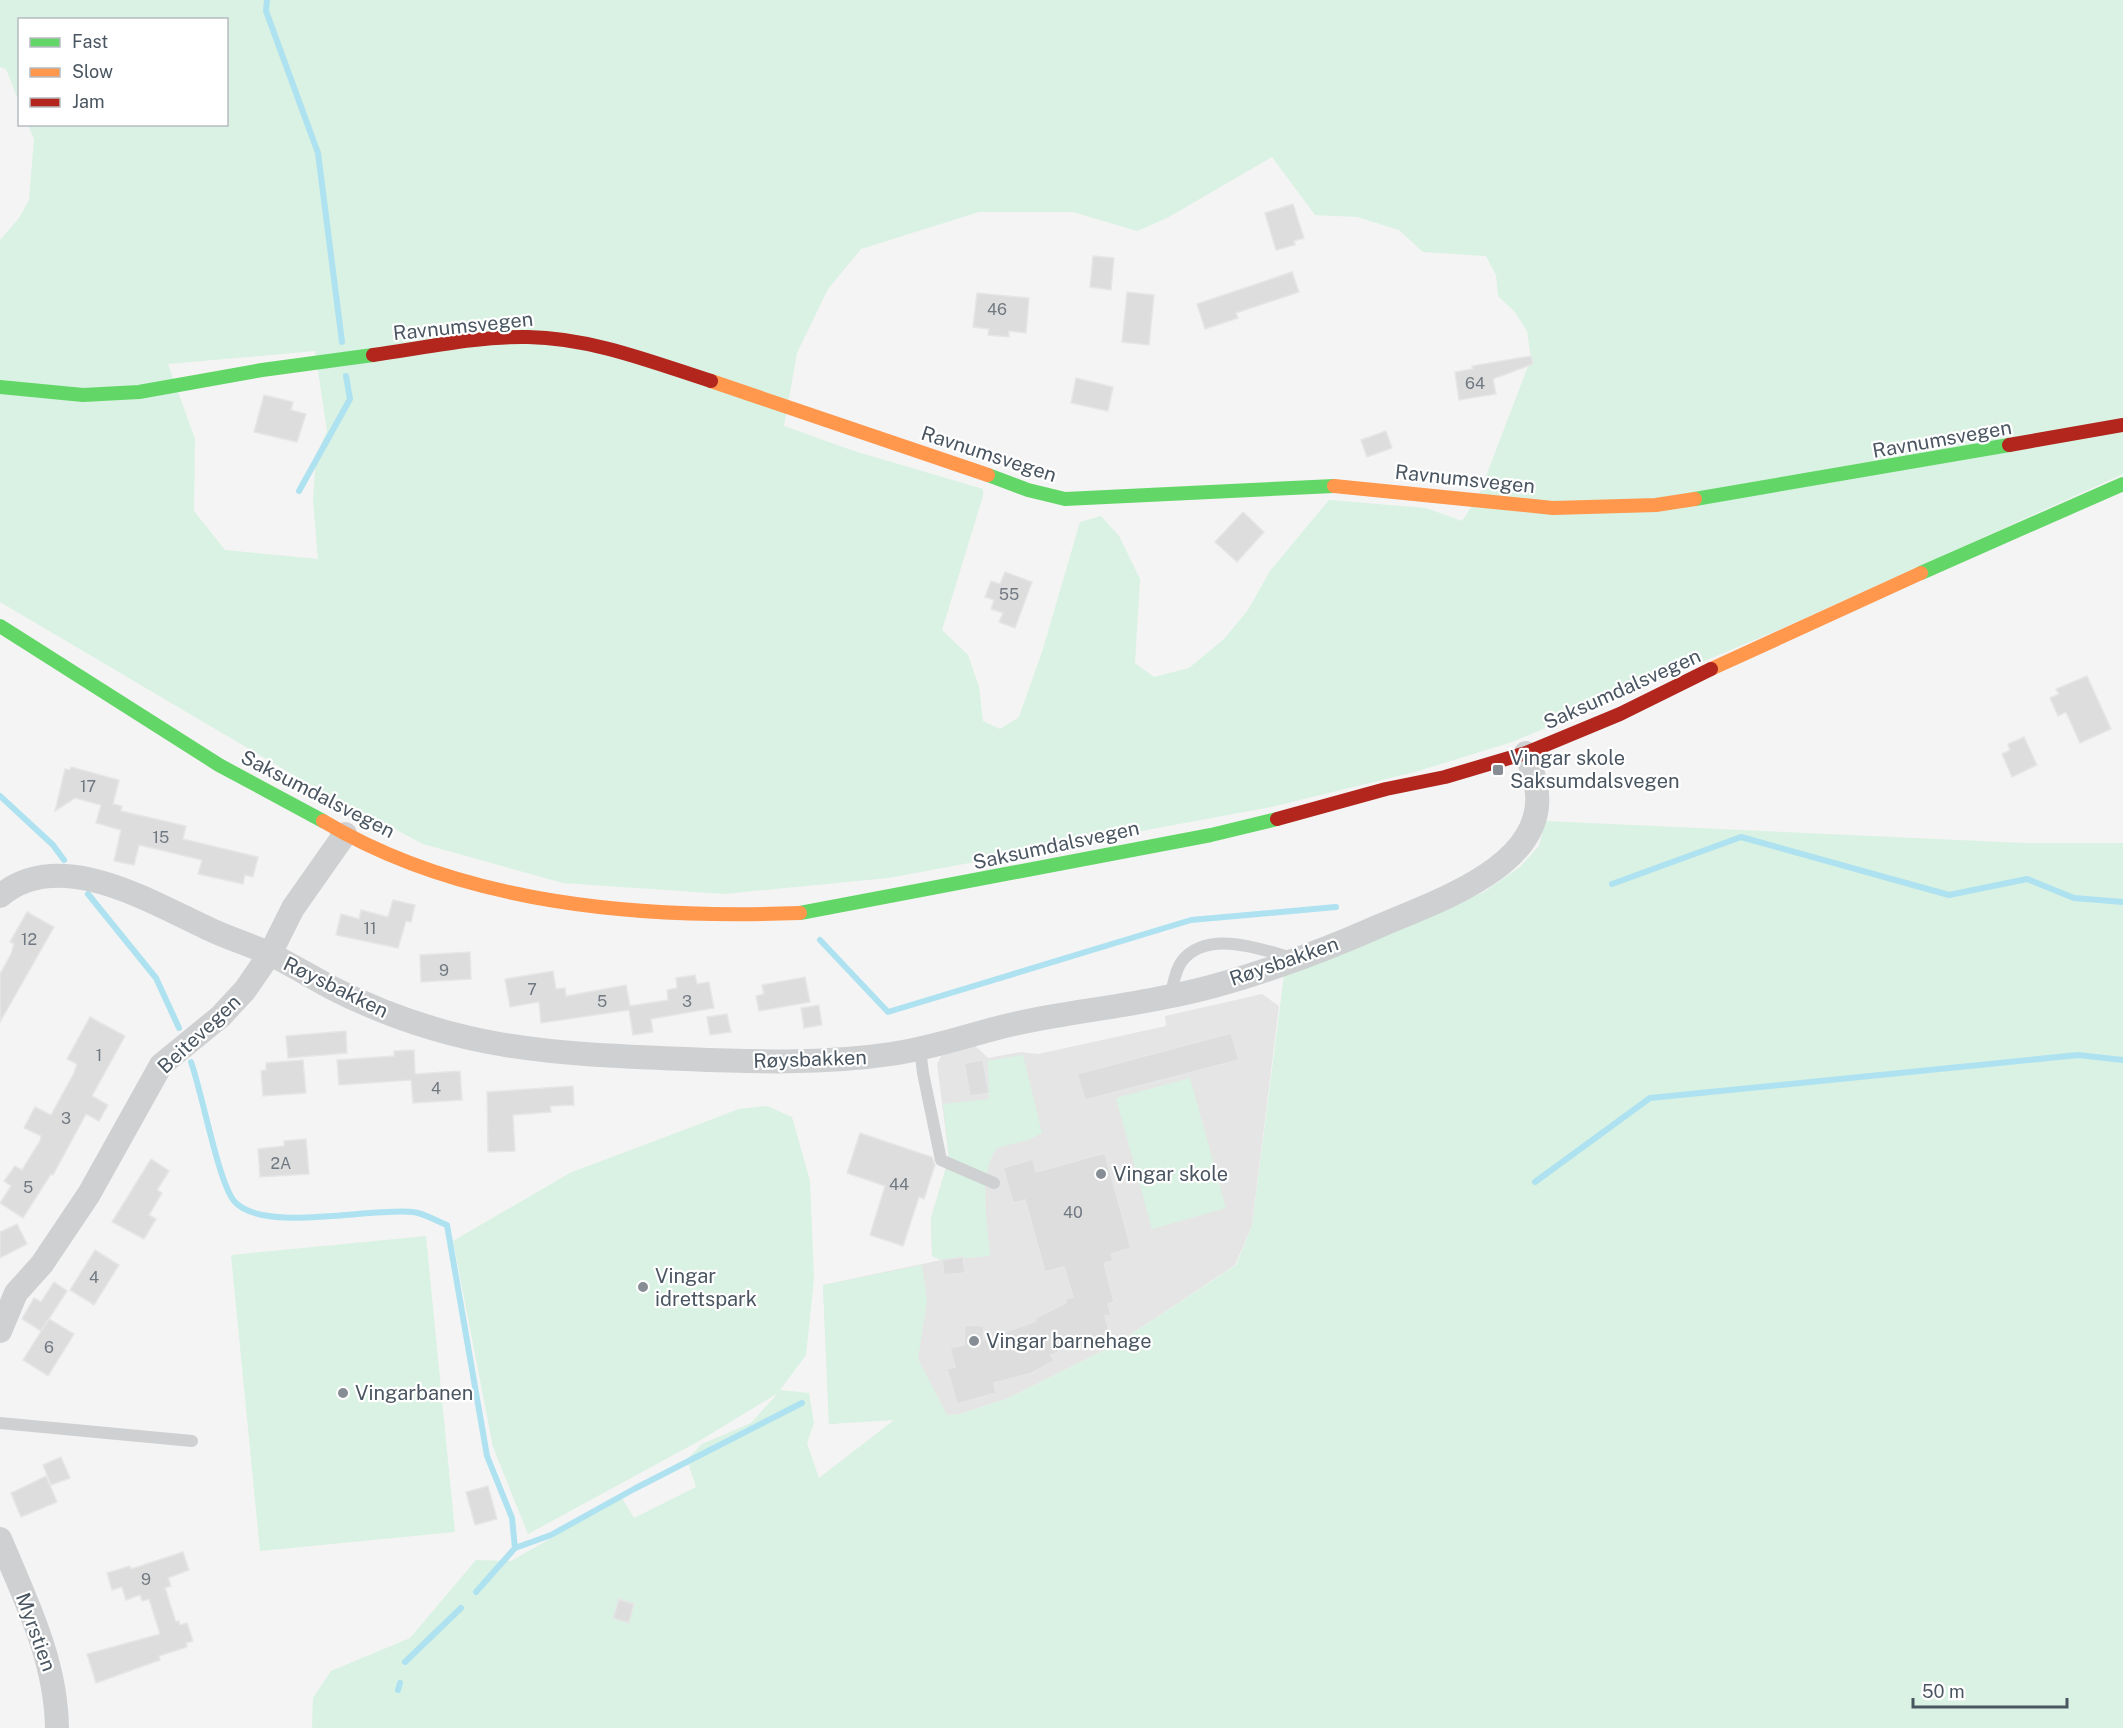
<svg xmlns="http://www.w3.org/2000/svg" width="2123" height="1728" viewBox="0 0 2123 1728" font-family="'Public Sans',sans-serif">
<rect width="100%" height="100%" fill="#f4f4f4"/>
<polygon fill="#e6e5e6" points="1262,994 1279,1006 1252,1226 1235,1265 1115,1345 1009,1398 960,1414 829,1424 823,1285 941,1260 932,1256 931,1218 949,1158 937,1064 943,1053 972,1043 988,1058 1021,1052 1038,1054 1166,1026 1165,1016"/>
<g fill="#d9f2e3" fill-rule="evenodd">
<path d="M0,0H2123V474L1783,628L1512,742L1415,772L1271,807L888,878L724,894L563,883L423,844L302,780L0,602V240L19,218L29,200L34,139L28,125L226,124V20H20L19,102L6,69L0,67ZM1272,157L1315,215L1357,217L1399,230L1423,252L1486,256L1496,275L1498,296L1514,311L1527,331L1531,358L1479,495L1462,521L1426,508L1329,500L1270,571L1248,610L1224,639L1189,668L1154,677L1135,663L1140,579L1119,536L1101,516L1080,522L1043,649L1019,717L1000,729L983,721L979,687L968,655L942,630L983,496V489L854,451L784,426L797,353L828,289L861,249L979,212H1073L1137,231L1167,218ZM315,351L327,431L316,456L313,500L318,559L225,550L194,511L195,439L168,364Z"/>
<polygon points="1545,821 2024,843 2123,843 2123,1728 312,1728 313,1698 331,1671 410,1638 476,1560 511,1561 622,1498 634,1518 696,1487 687,1459 702,1444 751,1423 778,1393 699,1441 528,1534 493,1447 453,1241 570,1173 739,1109 767,1106 792,1117 810,1181 814,1279 806,1355 780,1390 809,1393 814,1423 807,1443 819,1478 894,1420 829,1424 823,1285 922,1265 927,1301 918,1359 947,1415 960,1414 1009,1398 1115,1345 1236,1265 1252,1226 1284,975 1484,892 1520,867 1539,846"/>
<path d="M1023,1055L1042,1133L1028,1140L997,1148C977,1176 988,1223 990,1256L942,1260L932,1256L931,1218L949,1158L943,1104L989,1099L988,1061Z"/>
<polygon points="1190,1078 1226,1208 1152,1229 1116,1098"/>
<polygon points="426,1236 455,1532 260,1551 231,1255"/>
</g>
<g fill="none" stroke-linecap="round" stroke-linejoin="round">
<g stroke="#aee2f0" stroke-width="6">
<polyline points="267,0 266,11 318,153 342,342"/>
<polyline points="299,491 350,399 346,376"/>
<polyline points="0,796 53,845 64,860"/>
<polyline points="1612,884 1741,837 1949,895 2027,879 2074,898 2123,902"/>
<polyline points="88,894 156,978 179,1028"/>
<polyline points="820,940 888,1012 1191,920 1336,907"/>
<path d="M191,1062C202,1092 218,1181 234,1201C262,1234 372,1207 413,1212C424,1213 436,1221 447,1225L487,1456L512,1518L515,1548L476,1592"/>
<polyline points="1535,1182 1650,1098 2078,1055 2123,1060"/>
<polyline points="515,1548 551,1535 634,1489 802,1403"/>
<polyline points="405,1662 461,1608"/>
<polyline points="398,1690 400,1683"/>
</g>
</g>
<g fill="#ddddde" stroke="#e5e6e7" stroke-width="1.5">
<polygon points="1293,204 1304,238 1294,241 1295,245 1276,250 1265,213"/>
<polygon points="1093,256 1114,258 1111,290 1090,287"/>
<polygon points="1292,272 1299,292 1236,313 1238,318 1205,329 1197,304"/>
<polygon points="1127,292 1154,295 1149,345 1122,342"/>
<polygon points="977,293 1029,298 1026,333 1009,331 1009,337 988,335 989,329 973,327"/>
<polygon points="1531,356 1533,364 1493,379 1496,394 1459,400 1455,372 1473,369 1472,366"/>
<polygon points="1076,378 1113,387 1108,411 1071,403"/>
<polygon points="264,395 293,402 291,410 306,414 297,442 254,432"/>
<polygon points="1386,431 1392,448 1367,457 1361,440"/>
<polygon points="1243,512 1264,532 1237,562 1215,542"/>
<polygon points="1005,572 1032,582 1015,628 999,622 1003,613 991,609 994,600 985,597 991,581 1000,584"/>
<polygon points="2087,676 2111,729 2080,743 2066,712 2058,716 2050,698 2059,694 2056,689"/>
<polygon points="2024,737 2037,765 2012,777 2002,754 2010,750 2008,744"/>
<polygon points="71,767 119,780 113,804 122,806 121,811 186,826 183,839 258,857 253,877 245,875 243,884 198,874 202,860 139,845 134,865 114,861 121,830 96,823 101,805 75,798 55,811 65,769 70,770"/>
<polygon points="393,900 415,905 411,922 406,921 398,948 336,935 341,914 359,919 361,910 388,917"/>
<polygon points="27,912 54,927 0,1022 0,974 11,954 14,944 10,942"/>
<polygon points="470,952 471,979 421,982 420,955"/>
<polygon points="553,971 556,989 565,988 566,996 626,985 630,1006 668,1000 667,990 677,988 676,978 695,975 697,984 709,982 714,1008 651,1019 653,1032 633,1035 629,1010 541,1023 539,1002 510,1007 505,979"/>
<polygon points="805,977 810,1002 759,1011 756,996 764,994 762,985"/>
<polygon points="819,1005 822,1025 804,1028 801,1008"/>
<polygon points="727,1014 731,1032 710,1035 707,1017"/>
<polygon points="90,1017 125,1036 92,1096 108,1105 99,1121 86,1114 53,1175 51,1174 23,1218 0,1203 11,1186 4,1181 15,1166 22,1170 40,1141 41,1136 24,1128 35,1107 51,1115 74,1073 77,1064 67,1059"/>
<polygon points="346,1031 347,1053 288,1058 286,1036"/>
<polygon points="1231,1033 1239,1060 1085,1100 1077,1074"/>
<polygon points="414,1050 415,1074 460,1071 462,1100 413,1103 411,1080 339,1085 337,1060 394,1056 394,1051"/>
<polygon points="303,1060 306,1093 263,1096 261,1071 266,1070 266,1063"/>
<polygon points="983,1060 989,1093 970,1096 964,1063"/>
<polygon points="573,1086 574,1105 550,1106 551,1112 513,1115 515,1151 488,1152 487,1092"/>
<polygon points="860,1133 932,1157 935,1165 924,1199 919,1197 903,1246 870,1235 885,1186 847,1173"/>
<polygon points="306,1139 309,1174 260,1177 258,1149 284,1146 284,1141"/>
<polygon points="1105,1153 1131,1248 1111,1254 1113,1261 1104,1263 1114,1302 1108,1304 1111,1315 1105,1316 1110,1334 1080,1342 1051,1355 1054,1361 1032,1373 994,1383 996,1393 957,1404 947,1369 955,1367 950,1348 964,1345 965,1325 984,1326 983,1340 1036,1321 1035,1318 1066,1303 1065,1299 1073,1297 1064,1267 1045,1272 1025,1200 1013,1203 1003,1168 1033,1159 1036,1172"/>
<polygon points="151,1159 169,1171 157,1190 162,1193 149,1215 156,1219 144,1239 112,1222"/>
<polygon points="17,1224 27,1244 0,1258 0,1232"/>
<polygon points="95,1250 119,1265 94,1305 70,1290"/>
<polygon points="963,1257 965,1273 944,1275 942,1260"/>
<polygon points="54,1282 67,1291 41,1331 22,1319 34,1298 41,1302"/>
<polygon points="49,1319 74,1334 48,1376 23,1360"/>
<polygon points="61,1457 70,1478 51,1485 43,1465"/>
<polygon points="46,1476 57,1502 21,1517 11,1493"/>
<polygon points="488,1486 497,1519 475,1525 466,1492"/>
<polygon points="183,1552 189,1570 168,1578 171,1586 165,1588 176,1622 179,1621 180,1625 187,1623 193,1641 186,1643 187,1647 159,1656 160,1660 96,1683 87,1654 160,1634 149,1599 142,1601 140,1595 126,1600 122,1587 112,1590 107,1573 130,1566 131,1569"/>
<polygon points="619,1599 634,1604 629,1623 613,1618"/>
</g>
<g fill="none" stroke-linecap="round" stroke-linejoin="round">
<g stroke="#ced0d2" stroke-width="12">
<path d="M1170,997C1173,986 1175,970 1182,961C1207,929 1261,949 1292,958"/>
<polyline points="920,1049 923,1073 941,1160 994,1183"/>
<polyline points="0,1423 192,1441"/>
</g>
<g stroke="#ced0d2" stroke-width="24">
<path d="M0,896C59,846 149,901 207,928C227,938 249,944 270,954C290,964 310,976 330,987C452,1050 553,1054 686,1059C754,1062 823,1064 891,1054C936,1048 979,1031 1023,1022C1071,1012 1119,1007 1166,997C1232,985 1316,954 1377,927C1433,902 1551,866 1536,786C1534,775 1530,764 1526,753"/>
<polyline points="0,1331 16,1293 42,1264 89,1194 161,1065 221,1016 245,990 270,954 293,908 345,834"/>
<path d="M0,1539C26,1601 56,1660 57,1728"/>
</g>
<g stroke="#63d668" stroke-width="14">
<polyline points="0,387 83,395 139,392 262,370 373,355"/>
<polyline points="988,475 1028,490 1065,499 1334,486"/>
<polyline points="1695,499 2009,445"/>
<polyline points="1921,573 2123,484"/>
<polyline points="0,626 219,765 323,821"/>
<polyline points="800,913 1211,835 1277,819"/>
</g>
<g stroke="#ff974d" stroke-width="14">
<polyline points="711,381 988,475"/>
<polyline points="1334,486 1553,508 1656,505 1695,499"/>
<polyline points="1711,669 1921,573"/>
<path d="M323,821C463,905 640,919 800,913"/>
</g>
<g stroke="#b3261e" stroke-width="14">
<path d="M373,355C424,348 477,336 528,337C591,338 652,362 711,381"/>
<polyline points="2009,445 2123,425"/>
<polyline points="1277,819 1386,789 1445,777 1526,753 1620,714 1711,669"/>
</g>
</g>
<g fill="#868d94" stroke="#fff" stroke-width="2">
<rect x="1492" y="764" width="12" height="12" rx="3"/>
<circle cx="1101" cy="1174" r="6"/>
<circle cx="643" cy="1287" r="6"/>
<circle cx="974" cy="1341" r="6"/>
<circle cx="343" cy="1393" r="6"/>
</g>
<g text-anchor="middle" stroke-width="4.5" stroke-linejoin="round" paint-order="stroke">
<g font-size="16" fill="#707881">
<text x="997" y="315">46</text>
<text x="1475" y="389">64</text>
<text x="1009" y="600">55</text>
<text x="88" y="792">17</text>
<text x="161" y="843">15</text>
<text x="370" y="934">11</text>
<text x="29" y="945">12</text>
<text x="444" y="976">9</text>
<text x="532" y="995">7</text>
<text x="602" y="1007">5</text>
<text x="687" y="1007">3</text>
<text x="99" y="1061">1</text>
<text x="436" y="1094">4</text>
<text x="66" y="1124">3</text>
<text x="281" y="1169">2A</text>
<text x="899" y="1190">44</text>
<text x="28" y="1193">5</text>
<text x="1073" y="1218">40</text>
<text x="94" y="1283">4</text>
<text x="49" y="1353">6</text>
<text x="146" y="1585">9</text>
</g>
<g font-size="20" fill="#4a5661" stroke="#fff">
<text transform="translate(463 326) rotate(-6)" y="7">Ravnumsvegen</text>
<text transform="translate(1942 439) rotate(-10)" y="7">Ravnumsvegen</text>
<text transform="translate(989 454) rotate(18)" y="7">Ravnumsvegen</text>
<text transform="translate(1465 479) rotate(6)" y="7">Ravnumsvegen</text>
<text transform="translate(1622 689) rotate(-24)" y="7">Saksumdalsvegen</text>
<text transform="translate(318 794) rotate(27)" y="7">Saksumdalsvegen</text>
<text transform="translate(1056 845) rotate(-12)" y="7">Saksumdalsvegen</text>
<text transform="translate(1284 961) rotate(-19)" y="7">Røysbakken</text>
<text transform="translate(336 987) rotate(26)" y="7">Røysbakken</text>
<text transform="translate(199 1034) rotate(-43)" y="7">Beitevegen</text>
<text transform="translate(810 1059) rotate(-2)" y="7">Røysbakken</text>
<text transform="translate(36 1632) rotate(70)" y="7">Myrstien</text>
</g>
<g font-size="20" fill="#4a5661" stroke="#fff" text-anchor="start">
<text x="1510" y="765">Vingar skole<tspan x="1510" dy="23">Saksumdalsvegen</tspan></text>
<text x="1113" y="1181">Vingar skole</text>
<text x="655" y="1283">Vingar<tspan x="655" dy="23">idrettspark</tspan></text>
<text x="986" y="1348">Vingar barnehage</text>
<text x="355" y="1400">Vingarbanen</text>
</g>
</g>
<rect x="18" y="18" width="210" height="108" fill="#ffffff" stroke="#b7bbc0" stroke-width="1.5"/>
<rect x="30" y="38" width="30" height="9" fill="#63d668" stroke="#b7bbc0" stroke-width="1.5"/>
<text x="72" y="48" font-size="18" fill="#4a5661">Fast</text>
<rect x="30" y="68" width="30" height="9" fill="#ff974d" stroke="#b7bbc0" stroke-width="1.5"/>
<text x="72" y="78" font-size="18" fill="#4a5661">Slow</text>
<rect x="30" y="98" width="30" height="9" fill="#b3261e" stroke="#b7bbc0" stroke-width="1.5"/>
<text x="72" y="108" font-size="18" fill="#4a5661">Jam</text>
<path d="M1913 1698v9h154v-9" fill="none" stroke="#4a5661" stroke-width="3"/>
<text x="1922" y="1698" font-size="18" fill="#4a5661" stroke="#ffffff" stroke-width="4.5" paint-order="stroke">50 m</text>
</svg>
